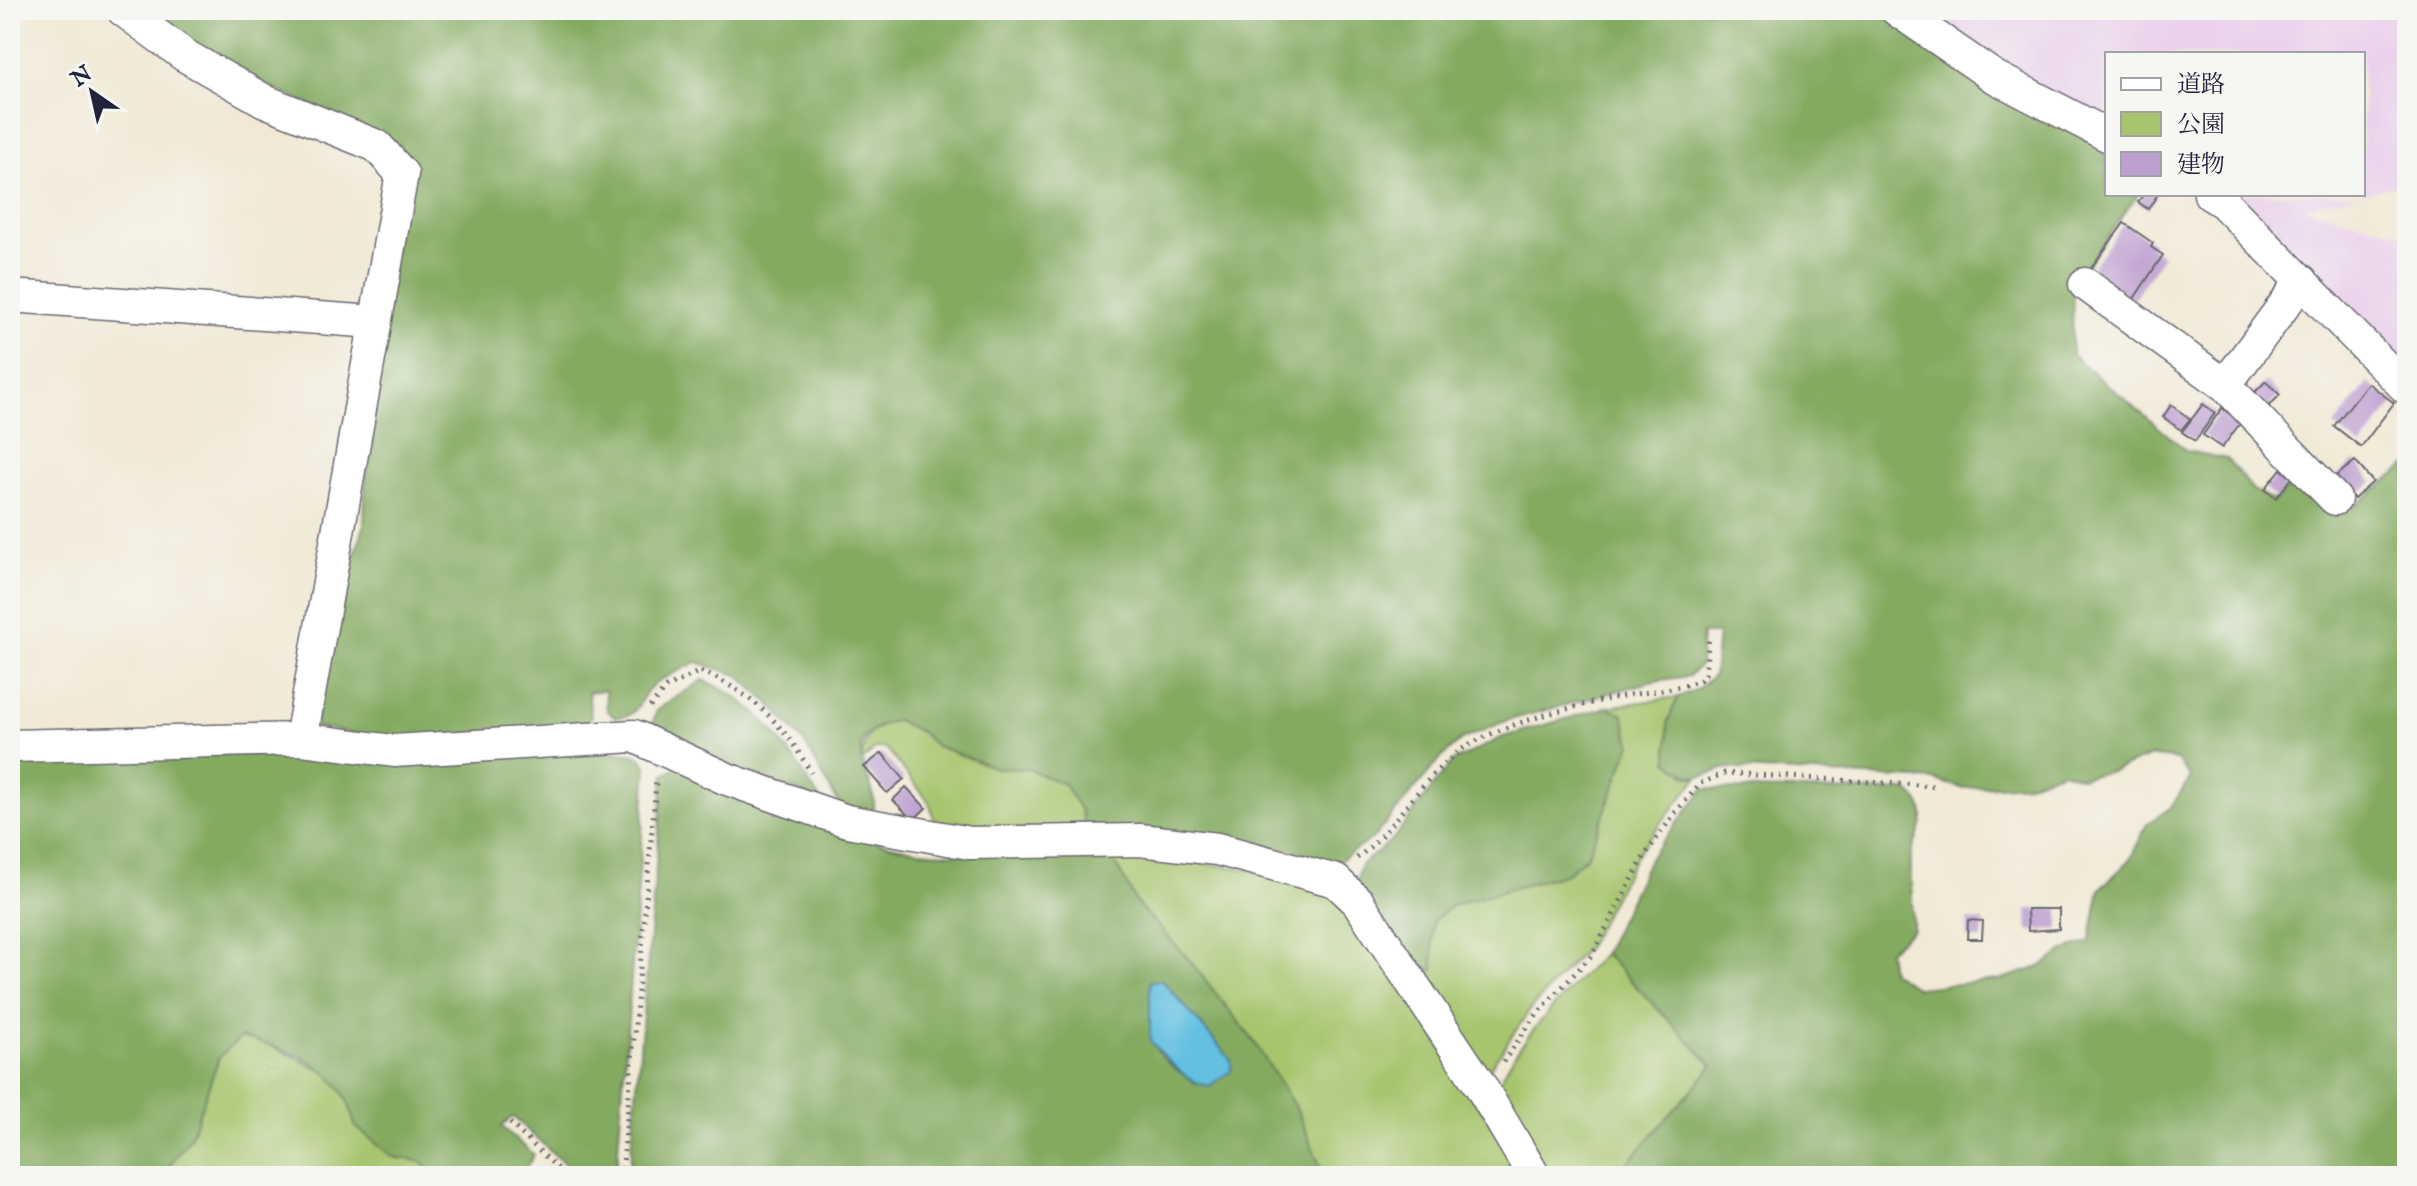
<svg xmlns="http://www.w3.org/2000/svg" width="2417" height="1186" viewBox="0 0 2417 1186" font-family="'IM FELL English','Noto Serif JP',serif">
<rect width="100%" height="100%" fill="#f6f6f2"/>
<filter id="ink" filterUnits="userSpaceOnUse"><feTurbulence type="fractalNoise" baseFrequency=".0125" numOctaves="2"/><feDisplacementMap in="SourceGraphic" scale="16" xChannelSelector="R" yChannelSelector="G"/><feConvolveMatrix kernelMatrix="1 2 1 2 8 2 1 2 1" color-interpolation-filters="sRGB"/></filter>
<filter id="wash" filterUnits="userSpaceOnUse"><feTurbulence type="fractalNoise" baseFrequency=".006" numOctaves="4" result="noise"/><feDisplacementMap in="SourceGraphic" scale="32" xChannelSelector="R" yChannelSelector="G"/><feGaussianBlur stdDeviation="1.8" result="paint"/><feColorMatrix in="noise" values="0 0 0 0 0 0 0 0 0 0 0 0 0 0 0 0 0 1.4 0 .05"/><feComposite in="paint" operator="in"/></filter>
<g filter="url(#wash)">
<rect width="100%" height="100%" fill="#f1e9d5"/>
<g fill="#ead1ec">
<polygon points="1897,10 2407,10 2407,183 2363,193 2363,54 2107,54 2107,145"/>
<polygon points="2204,194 2358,194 2303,207 2407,235 2407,366"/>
</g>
<g fill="#a6c56d" stroke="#647454" stroke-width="2">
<polygon points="1678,697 1668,721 1684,775 1697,778 1638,852 1587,947 1532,1007 1483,1078 1417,972 1433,970 1432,921 1453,905 1567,873 1588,855 1631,744 1623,714 1607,707"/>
<path d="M896,720L921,732L936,746L996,768L1029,769L1064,784L1082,812L1085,830L937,828L929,802L886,748H876L861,762C864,735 870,728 896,720Z"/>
<polygon points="1100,847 1296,877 1351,908 1525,1176 1324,1176 1298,1112 1186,956 1137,904 1117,866"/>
<path d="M1604,953L1714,1066L1616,1176H1545C1533,1158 1503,1120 1498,1102C1487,1068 1581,978 1604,953Z"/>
<polygon points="241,1037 269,1045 334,1076 351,1103 355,1126 393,1157 421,1161 435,1176 162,1176 191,1136 219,1057"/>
</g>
<g fill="#84aa60" stroke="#53664e" stroke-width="2" fill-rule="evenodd">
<path d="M138,10H1876L1982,86L2107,149V194H2138L2073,285L2072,355L2187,451L2227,459L2253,490L2274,501L2296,482L2336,510L2355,506L2407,465V1176H1616L1713,1066L1604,953L1650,857L1704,789L1907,791C1940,813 1912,836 1911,859C1910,882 1913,906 1913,929L1888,951L1891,972L1917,988L1999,980L2040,967L2068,949L2090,942L2100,889L2130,860L2147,824L2170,808L2191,778L2177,760L2151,756L2113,771L2081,777L2062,771L2027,784L1962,788L1935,780L1726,768C1697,778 1692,782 1668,761V721L1678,697L1696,690L1714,675L1718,634H1702L1700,665L1689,676L1654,681L1505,721L1461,740L1440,759L1374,837L1335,864L1085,830L1082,812L1064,784L1029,769L996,768L936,746L921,732L896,720C830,739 877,771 874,809L863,817L849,816L836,799L806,745L772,706L738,675L696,662C683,670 662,677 651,687C636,701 640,719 614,717L607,710L605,690L588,692L591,716L588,723L399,741L315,727L346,580L364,527L366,453L407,158L397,143L252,79Z"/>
<path d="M703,680C759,701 790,751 820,800L650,733L657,710Z"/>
<polygon points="1607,707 1623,714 1631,744 1588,855 1567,873 1453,905 1433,921 1433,970 1417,972 1355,886 1361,865 1392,840 1452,762 1503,737"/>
<path d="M600,750L640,756L647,768L616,1176H578L513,1117L501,1126L534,1155L521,1176H435L421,1161L393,1157L355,1126C344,1065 295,1052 241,1037L219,1057L191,1136L162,1176H10V756Z"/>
<path d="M677,768C751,795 833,835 910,849C964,860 1043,849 1100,847L1117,866L1137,904L1186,956L1253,1040L1298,1112L1324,1176H629L664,775ZM1162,980L1231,1060L1196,1083C1141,1047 1146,1037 1162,980Z"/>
</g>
<path fill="#64c0e1" stroke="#43718e" stroke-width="2" d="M1162,980L1231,1060V1071L1209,1086C1183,1081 1168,1059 1150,1041V981Z"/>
<g id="blocks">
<g fill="#bd9fd0">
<polygon points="2144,194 2158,194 2148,209 2138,202"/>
<polygon points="2124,223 2153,243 2151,247 2163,255 2133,300 2089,271"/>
<polygon points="2266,381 2280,395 2266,409 2252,395"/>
<polygon points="2368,383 2394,403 2361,447 2334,426"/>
<polygon points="2203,404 2215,413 2195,441 2182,432"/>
<polygon points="2171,405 2190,419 2181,430 2163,417"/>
<polygon points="2222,408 2241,422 2222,448 2203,435"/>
<polygon points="2355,461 2373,482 2354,499 2335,477"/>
<polygon points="2281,469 2292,478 2276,498 2265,489"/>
<polygon points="882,753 904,779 887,793 864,767"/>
<polygon points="906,787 926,808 913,820 893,800"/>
<polygon points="2027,909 2059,909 2059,929 2028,931"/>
<polygon points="1968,920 1983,921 1982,939 1967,939"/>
</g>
</g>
</g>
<g filter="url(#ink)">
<use href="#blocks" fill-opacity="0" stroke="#6a6871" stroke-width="2"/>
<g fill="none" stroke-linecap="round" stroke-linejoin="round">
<defs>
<g id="street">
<polyline points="123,10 184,55 265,101 377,146 402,174 301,739"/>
<polyline points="1897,10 1993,76 2107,135"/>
<polyline points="2210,194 2223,202 2407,389"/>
<polyline points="2085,284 2225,385 2335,499"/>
<polyline points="10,296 375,322"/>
<polyline points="2225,385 2302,281"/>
<polyline points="10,746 301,739 394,751 634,736 727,779 847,821 970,843 1140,840 1217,849 1336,881 1358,902 1480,1085 1534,1176"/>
</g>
</defs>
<use href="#street" stroke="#6a6871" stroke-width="35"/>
<g stroke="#6a6871" stroke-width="5" stroke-dasharray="2 6" stroke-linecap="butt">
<path d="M650,707L666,688L700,671C750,691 785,725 811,773"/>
<path d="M1357,858C1397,827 1422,776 1464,748C1500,725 1567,708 1609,699C1639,692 1671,691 1700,680L1705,674L1709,636"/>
<polyline points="1503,1062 1537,1014 1592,955 1645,855 1675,813 1701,783 1725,773 1934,786"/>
<polyline points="510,1123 566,1176"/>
<polyline points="622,1176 656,783"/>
</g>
<use href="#street" stroke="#fff" stroke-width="32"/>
</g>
</g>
<rect width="2417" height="1186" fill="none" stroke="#f6f6f2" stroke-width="40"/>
<rect x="2105" y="52" width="260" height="144" fill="#f6f6f2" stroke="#a1a1a9" stroke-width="2"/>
<rect x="2121" y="78" width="40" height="12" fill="#ffffff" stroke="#a1a1a9" stroke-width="2"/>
<text x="2177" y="92" font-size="24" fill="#22223b">道路</text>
<rect x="2121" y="112" width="40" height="24" fill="#a6c56d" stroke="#a1a1a9" stroke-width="2"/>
<text x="2177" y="132" font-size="24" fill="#22223b">公園</text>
<rect x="2121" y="152" width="40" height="24" fill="#bd9fd0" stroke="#a1a1a9" stroke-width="2"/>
<text x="2177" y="172" font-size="24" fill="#22223b">建物</text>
<g transform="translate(92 92) rotate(326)" stroke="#f6f6f2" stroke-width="6" paint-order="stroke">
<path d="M0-6L14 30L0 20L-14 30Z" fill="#22223b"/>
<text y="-12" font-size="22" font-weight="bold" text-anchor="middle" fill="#22223b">N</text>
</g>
</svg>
